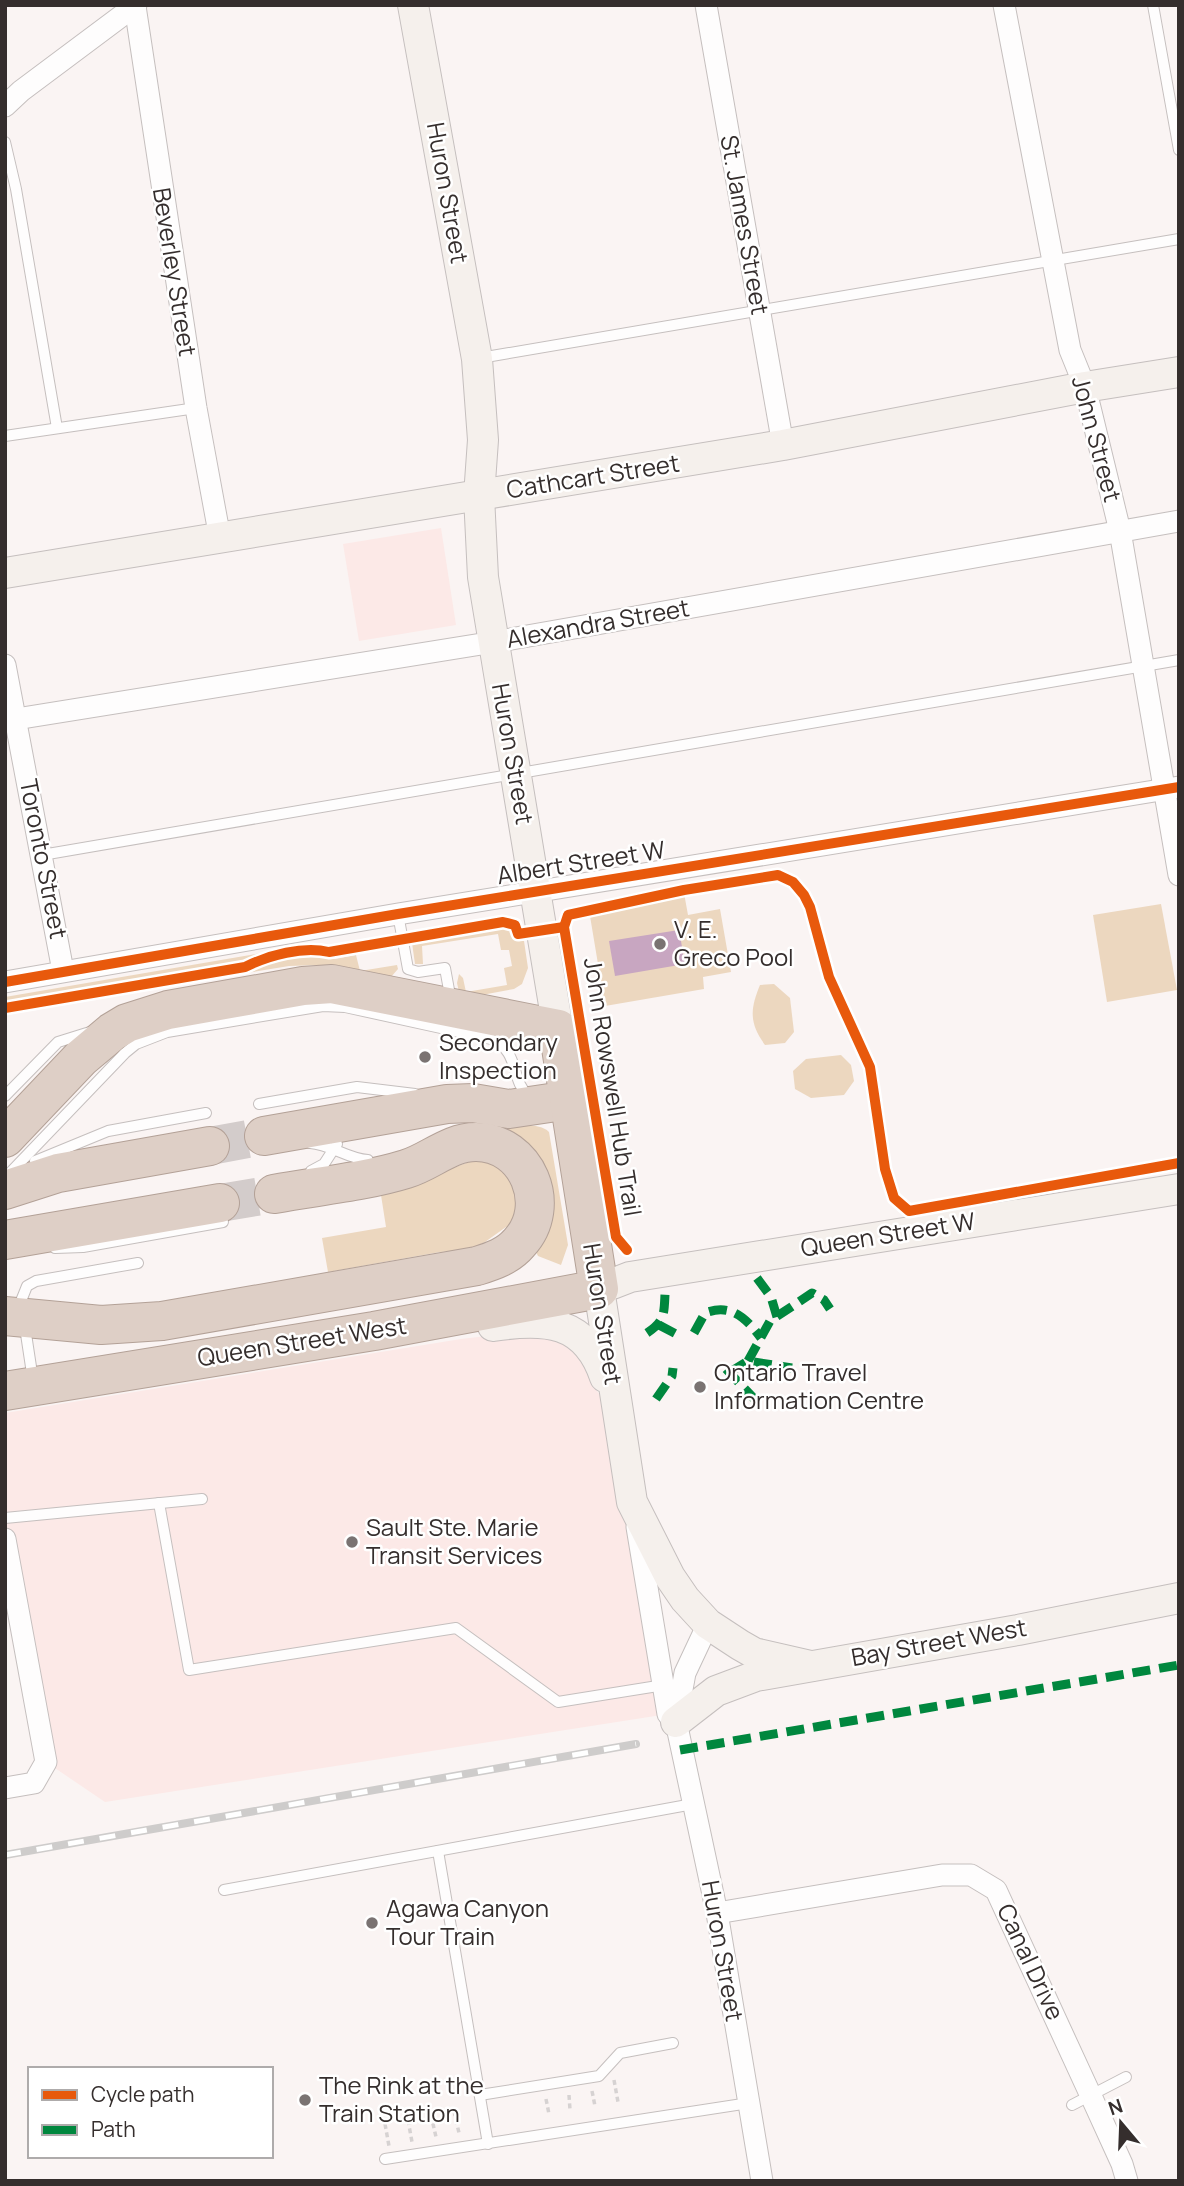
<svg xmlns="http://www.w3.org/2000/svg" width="1184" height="2186" viewBox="0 0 1184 2186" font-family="Manrope,sans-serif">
<rect width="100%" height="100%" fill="#faf4f3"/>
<g fill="#fce9e7">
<polygon points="441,528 456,625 359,641 343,544"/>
<polygon points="520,1332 551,1332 583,1353 594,1387 619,1421 668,1714 105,1802 46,1762 5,1535 5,1413 461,1339"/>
</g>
<g fill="#ecd7bf">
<polygon points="684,893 688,915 720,909 731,972 703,977 704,989 605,1006 589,910"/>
<polygon points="1161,904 1177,990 1107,1002 1093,915"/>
<polygon points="505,927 511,931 515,940 524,941 528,968 522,984 514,989 471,997 459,992 457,983 459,974 463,978 466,992 507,985 504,968 512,966 509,950 501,950 498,934 422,946 423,964 415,964 412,943"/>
<polygon points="262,953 244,963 5,1003 5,997"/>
<polygon points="317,953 335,959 356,955 360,971 397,965 398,969 391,977 321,965 289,966 241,974 262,963"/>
<path d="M774,984L790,998L794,1032L785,1043L765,1045C749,1023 750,1009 760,985Z"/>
<polygon points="841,1055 851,1065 854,1081 844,1095 811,1098 795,1089 793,1071 806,1059"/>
<path d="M503,1126C517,1127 539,1122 549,1132L568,1245L561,1265L538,1256L534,1248L540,1239L492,1132Z"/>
<polygon points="481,1161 503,1167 519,1192 510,1230 506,1227 485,1242 468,1250 440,1252 328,1272 322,1238 386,1227 381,1195 469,1162"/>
</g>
<polygon fill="#c8a6c1" points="679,930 685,964 615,976 609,941"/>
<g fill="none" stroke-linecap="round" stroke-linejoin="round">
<g stroke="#d3cccb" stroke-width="38" stroke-dasharray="38 19" stroke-linecap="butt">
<polyline points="210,1146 264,1136"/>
<polyline points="220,1203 274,1194"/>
</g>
<defs>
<g id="lane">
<polyline points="1153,5 1179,150"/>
<polyline points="5,142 16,189 57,428"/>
<polyline points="480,358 1179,239"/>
<polyline points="5,436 196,408"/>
<polyline points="42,855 1179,660"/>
<polyline points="398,914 408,969 418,972 445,968 449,990 446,1001"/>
<polyline points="5,1096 58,1042 90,1032"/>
<polyline points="259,1104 357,1087 415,1094"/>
<path d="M310,1143C330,1144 348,1159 368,1160"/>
<polyline points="35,1161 108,1131 206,1113"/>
<polyline points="311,1171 324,1164 337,1144"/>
<path d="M7,1176L125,1053L136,1044L167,1032L323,1006L345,1007L491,1039C521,1052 509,1078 529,1097"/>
<polyline points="55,1248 83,1247 223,1222"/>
<polyline points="33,1380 21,1301 27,1286 36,1281 138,1263"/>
<polyline points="159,1503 189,1670 456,1628 558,1702 664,1685"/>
<polyline points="5,1518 202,1499"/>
<polyline points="438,1851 488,2144"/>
<polyline points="224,1890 693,1804"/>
<polyline points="480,2095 599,2076 620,2053 673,2043"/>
<polyline points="1072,2105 1126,2077"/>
<polyline points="385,2159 749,2103"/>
</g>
<g id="street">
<polyline points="706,5 783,445"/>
<polyline points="1004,5 1070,350 1085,387 1120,531 1179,875"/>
<polyline points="135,6 196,408 220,538"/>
<polyline points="5,106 21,91 136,5"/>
<polyline points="5,665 63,971"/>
<polyline points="16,719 494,642 1179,521"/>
<polyline points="5,982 398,914 1179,787"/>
<polyline points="637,1527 668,1714 672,1718"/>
<polyline points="5,1539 46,1762 34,1783 5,1788"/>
<polyline points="708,1624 685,1673 676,1722 717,1913 762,2181"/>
<polyline points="717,1913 942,1875 971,1875 996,1890 1091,2096 1122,2164 1127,2181"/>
</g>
<g id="secondary">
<polyline points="413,5 477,359 483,440 479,496 483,577 558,1029"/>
<polyline points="5,573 783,445 1085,387 1179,372"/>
<path d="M493,1326C545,1318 586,1320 605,1377"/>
<polyline points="811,1666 754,1653 740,1645 708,1624 685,1599 670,1577 632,1502 599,1289 630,1277 1179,1189"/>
<polyline points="676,1722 716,1691 756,1676 1018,1630 1179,1598"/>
</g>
<g id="highway">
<polyline points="264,1136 447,1104 473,1103 509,1109 570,1100"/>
<polyline points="5,1138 81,1058 112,1032 127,1023 168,1010 303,986 332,984 558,1029 599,1289 374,1331 5,1391"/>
<polyline points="5,1190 58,1173 210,1146"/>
<polyline points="5,1240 220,1203"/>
<path d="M5,1316L101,1325L162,1321L477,1266C493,1261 508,1256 519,1243C554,1206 527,1142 476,1142C449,1142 430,1162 406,1169C364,1182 317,1186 274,1194"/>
</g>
</defs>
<use href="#lane" stroke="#c5bfbe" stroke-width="12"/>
<use href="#street" stroke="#c5bfbe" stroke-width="23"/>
<use href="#secondary" stroke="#c5bfbe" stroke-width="32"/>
<use href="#highway" stroke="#b3a197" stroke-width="40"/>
<g stroke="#d6d2d2" stroke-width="3.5" stroke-dasharray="5 3.5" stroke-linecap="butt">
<polyline points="614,2080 618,2102"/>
<polyline points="592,2091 595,2106"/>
<polyline points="569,2095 570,2110"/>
<polyline points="546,2099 549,2114"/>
<polyline points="454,2111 459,2133"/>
<polyline points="431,2115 436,2137"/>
<polyline points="408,2120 412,2142"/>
<polyline points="385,2124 389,2146"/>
</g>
<use href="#lane" stroke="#fefdfd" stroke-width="10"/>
<use href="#street" stroke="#fefdfd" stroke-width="21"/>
<use href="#secondary" stroke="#f5f0ec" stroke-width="30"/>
<use href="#highway" stroke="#decfc6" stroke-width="38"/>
<defs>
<polyline id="rail" points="5,1855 636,1744"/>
</defs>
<use href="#rail" stroke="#cecccb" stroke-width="8"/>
<use href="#rail" stroke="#fff" stroke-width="5" stroke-dasharray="16" stroke-linecap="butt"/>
<g stroke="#00873e" stroke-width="9" stroke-dasharray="18 9" stroke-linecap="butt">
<polyline points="757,1278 771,1297 777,1317"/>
<polyline points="659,1325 678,1335"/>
<path d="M647,1333C665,1321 664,1314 665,1294"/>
<path d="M694,1333L705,1313C731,1303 746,1318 761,1338"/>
<polyline points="748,1361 770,1321 812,1293 824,1300 830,1309"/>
<polyline points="726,1369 763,1408"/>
<polyline points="730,1372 748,1361 792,1368"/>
<polyline points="656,1399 672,1376 673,1368"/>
<polyline points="680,1750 1179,1665"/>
</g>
<defs>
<g id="cycleway">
<polyline points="5,982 398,914 1179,787"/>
<path d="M5,1008L245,967C269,955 303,946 329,952L503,922L515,925L518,934L564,927"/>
<polyline points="627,1250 616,1237 564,927 568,915 684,890 778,875 793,882 804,895 810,907 829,977 870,1067 885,1169 894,1198 909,1211 1179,1163"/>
</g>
</defs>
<use href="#cycleway" stroke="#fff" stroke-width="15"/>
<use href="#cycleway" stroke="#e8590c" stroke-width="10"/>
</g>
<g fill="#7a7372" stroke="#fff" stroke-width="2.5">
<circle cx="660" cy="944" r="7"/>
<circle cx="425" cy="1057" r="7"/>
<circle cx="700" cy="1387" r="7"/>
<circle cx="352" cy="1542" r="7"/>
<circle cx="372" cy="1923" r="7"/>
<circle cx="305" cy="2100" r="7"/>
</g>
<g text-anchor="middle" stroke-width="5" stroke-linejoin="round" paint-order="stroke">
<g font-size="24" fill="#352e2d" stroke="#fff">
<text transform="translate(447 193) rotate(80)" y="8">Huron Street</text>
<text transform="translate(744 225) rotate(80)" y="8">St. James Street</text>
<text transform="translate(174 272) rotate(81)" y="8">Beverley Street</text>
<text transform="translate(1096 439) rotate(75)" y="8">John Street</text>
<text transform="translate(593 477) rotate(-9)" y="8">Cathcart Street</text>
<text transform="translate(598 624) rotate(-10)" y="8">Alexandra Street</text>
<text transform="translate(512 754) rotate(80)" y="8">Huron Street</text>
<text transform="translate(43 859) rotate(79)" y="8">Toronto Street</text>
<text transform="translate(581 863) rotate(-9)" y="8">Albert Street W</text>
<text transform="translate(612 1087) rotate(81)" y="8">John Rowswell Hub Trail</text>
<text transform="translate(888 1235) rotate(-9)" y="8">Queen Street W</text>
<text transform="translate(602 1314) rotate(81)" y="8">Huron Street</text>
<text transform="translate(302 1342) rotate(-9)" y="8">Queen Street West</text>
<text transform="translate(939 1643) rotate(-10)" y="8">Bay Street West</text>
<text transform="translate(722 1951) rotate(80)" y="8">Huron Street</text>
<text transform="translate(1030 1962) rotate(65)" y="8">Canal Drive</text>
</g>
<g font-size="24" fill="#352e2d" stroke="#fff" text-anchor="start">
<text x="674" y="938">V. E.<tspan x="674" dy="28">Greco Pool</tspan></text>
<text x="439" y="1051">Secondary<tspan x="439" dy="28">Inspection</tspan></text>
<text x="714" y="1381">Ontario Travel<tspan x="714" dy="28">Information Centre</tspan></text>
<text x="366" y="1536">Sault Ste. Marie<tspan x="366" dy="28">Transit Services</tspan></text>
<text x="386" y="1917">Agawa Canyon<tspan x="386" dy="28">Tour Train</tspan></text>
<text x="319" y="2094">The Rink at the<tspan x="319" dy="28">Train Station</tspan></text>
</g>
</g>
<rect width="1184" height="2186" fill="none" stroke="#352e2d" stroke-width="14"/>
<rect x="28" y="2067" width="245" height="91" fill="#ffffff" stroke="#aeabab" stroke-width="2"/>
<rect x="42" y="2090" width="35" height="10" fill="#e8590c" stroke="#aeabab" stroke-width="2"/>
<text x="91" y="2102" font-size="21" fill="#352e2d">Cycle path</text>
<rect x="42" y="2125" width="35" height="10" fill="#00873e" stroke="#aeabab" stroke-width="2"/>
<text x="91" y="2137" font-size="21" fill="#352e2d">Path</text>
<g transform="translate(1121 2123) rotate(341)" stroke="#ffffff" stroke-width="5" paint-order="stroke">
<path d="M0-5L12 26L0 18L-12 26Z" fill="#352e2d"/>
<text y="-10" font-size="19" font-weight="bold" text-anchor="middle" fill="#352e2d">N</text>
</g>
</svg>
